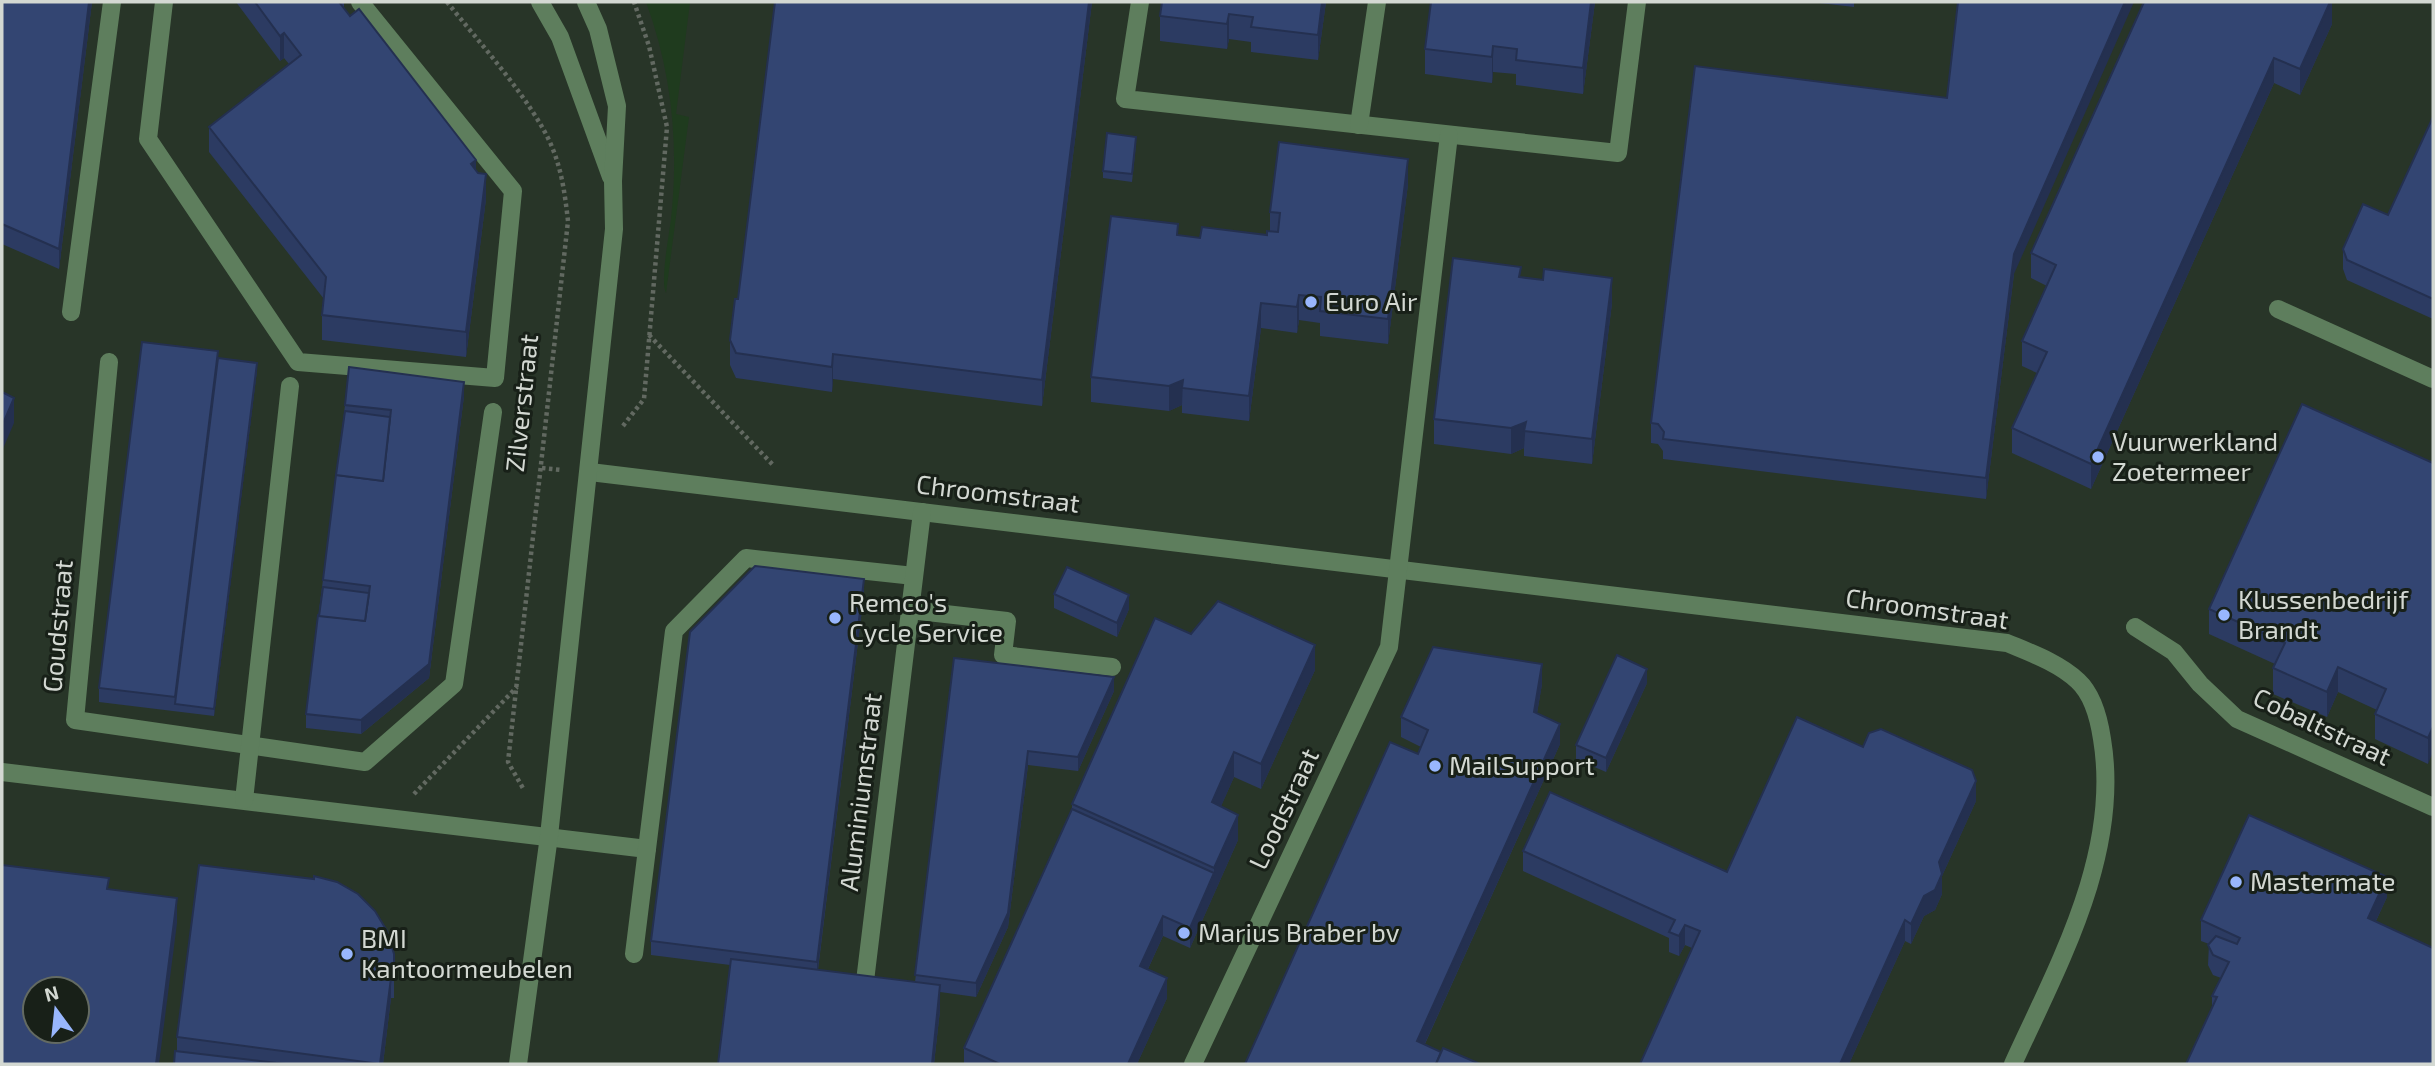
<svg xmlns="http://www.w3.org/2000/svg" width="2435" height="1066" viewBox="0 0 2435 1066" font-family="'Exo 2',sans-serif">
<rect width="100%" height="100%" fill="#222a21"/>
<path fill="#283528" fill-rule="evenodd" d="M2,2H2433V1064H2ZM35,989H77V1031H35Z"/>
<path fill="#1f3b1e" d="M646,2H690L676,114L689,117L666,293C660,282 669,235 671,219C679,144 672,73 646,2Z"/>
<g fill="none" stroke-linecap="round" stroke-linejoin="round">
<g stroke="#626961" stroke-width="4.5" stroke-dasharray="3.5 3.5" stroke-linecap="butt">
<path d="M447,2C478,41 534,103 552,147C562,171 565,195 568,221L508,762L524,790"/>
<polyline points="649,335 773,465"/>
<polyline points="623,426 644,399 667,127 649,46 634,2"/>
<polyline points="542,468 561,470"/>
<polyline points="414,794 517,687"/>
</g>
<g stroke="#5e7e5d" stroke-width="18">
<polyline points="164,2 148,139 298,362 495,378 513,191 360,2"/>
<polyline points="540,2 560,37 611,177"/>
<polyline points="1140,2 1125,99 1618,153 1637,2"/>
<polyline points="1359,125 1377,2"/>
<polyline points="2278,309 2433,379"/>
<polyline points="71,312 112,2"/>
<polyline points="109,362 75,720 365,762 454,684 493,412"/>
<path d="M590,472L2007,643C2031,653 2059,663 2078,681C2093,695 2099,719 2102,739C2121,853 2059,963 2013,1064"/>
<polyline points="910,610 1007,621 1003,655 1112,667"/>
<polyline points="2135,627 2174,652 2200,684 2237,719 2433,807"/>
<polyline points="2,772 647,849"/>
<polyline points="244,800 290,386"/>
<polyline points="634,954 674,631 746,558 914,576"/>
<polyline points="865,981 922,512"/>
<polyline points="518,1064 549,836 614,229 613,181 617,106 598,29 586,2"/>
<polyline points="1193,1064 1389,647 1449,135"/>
</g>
</g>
<g fill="#2c3b62">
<polygon points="2,2 92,2 59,269 2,244"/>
<polygon points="236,2 344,2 344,9 476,171 486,199 466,357 322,340 322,315 324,299 209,152 209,127 289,64 284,58 280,61"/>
<polygon points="1092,2 1042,406 833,379 832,392 736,378 730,365 730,340 738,299"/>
<polygon points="1326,2 1318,60 1251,52 1251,42 1229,39 1227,49 1160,41 1160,16"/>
<polygon points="1595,2 1583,94 1516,85 1516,74 1493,72 1492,83 1425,74 1425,49"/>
<polygon points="1811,2 1854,2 1854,7"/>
<polygon points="2332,2 2332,24 2300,95 2274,83 2091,489 2012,453 2012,428 2037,373 2022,366 2022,341 2047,286 2031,278 2031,253"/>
<polygon points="2433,117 2433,319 2347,280 2343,269 2343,249 2388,215"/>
<polygon points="1136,144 1132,182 1103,178 1103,171"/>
<polygon points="1408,184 1388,344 1320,336 1320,323 1299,320 1297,333 1261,328 1249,421 1182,413 1182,405 1169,411 1091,402 1091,377 1200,238 1267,235 1270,231 1270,212"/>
<polygon points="2014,274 1986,499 1663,459 1663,451 1658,444 1651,443 1651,423"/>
<polygon points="1521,277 1612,303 1592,464 1524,456 1524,448 1511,454 1434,444 1434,419"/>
<polygon points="218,358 257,370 214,716 99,702 99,688"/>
<polygon points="464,396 429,678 361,734 306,728 306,714 345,405"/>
<polygon points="2433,463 2428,764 2375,739 2375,714 2377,710 2338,692 2327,717 2273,694 2273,668 2275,664 2209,634 2209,609"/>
<polygon points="864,593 818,970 915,982 954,658 1114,691 1078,771 1028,765 1008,927 976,997 940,992 940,1010 934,1064 718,1064 730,965 651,955 651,941"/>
<polygon points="1054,594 1129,609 1117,637 1054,608"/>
<polygon points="1191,634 1315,670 1261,789 1234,777 1221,806 1238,840 1190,948 1163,936 1148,969 1167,998 1137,1064 964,1064 964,1048 1072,809 1072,804"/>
<polygon points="1647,683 1606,772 1576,759 1576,745"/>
<polygon points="1542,684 1537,713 1560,744 1425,1044 1441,1052 1245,1064 1418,754 1421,747 1401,737 1401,717"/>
<polygon points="1976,801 1942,876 1942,894 1935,910 1924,916 1911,944 1905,941 1849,1064 1640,1064 1692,948 1685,945 1679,956 1669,952 1669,938 1523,871 1523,851 1727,872"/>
<polygon points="2387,897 2376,921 2212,1006 2212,996 2221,978 2213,975 2208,965 2209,944 2201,941 2201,920"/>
<polygon points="394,954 394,998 391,998 383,1064 174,1064 177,1051 177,1037"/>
</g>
<g fill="#243050">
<polygon points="89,2 92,2 59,269 59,249"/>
<polygon points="1089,2 1092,2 1042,406 1042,380"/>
<polygon points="1322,2 1326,2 1318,60 1318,35"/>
<polygon points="1591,2 1595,2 1583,94 1583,68"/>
<polygon points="2125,2 2134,2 2014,274 1986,499 1986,478 2014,254"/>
<polygon points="2330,2 2332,2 2332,24 2300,95 2300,69"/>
<polygon points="1229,14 1229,39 1227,49 1227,24"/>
<polygon points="284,33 284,58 280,61 280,36"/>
<polygon points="1493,46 1493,72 1492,83 1492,57"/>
<polygon points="2274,58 2274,83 2091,489 2091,464"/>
<polygon points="1408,159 1408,184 1388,344 1388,319"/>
<polygon points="476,160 476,185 471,164"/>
<polygon points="486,174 486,199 466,357 466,332"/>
<polygon points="1612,278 1612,303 1592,464 1592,439"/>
<polygon points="1299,295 1299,320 1297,333 1297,307"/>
<polygon points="1261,303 1261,328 1249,421 1249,396"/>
<polygon points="833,354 833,379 832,392 832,367"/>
<polygon points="257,363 257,370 214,716 214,709"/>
<polygon points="1183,380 1182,405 1169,411 1169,386"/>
<polygon points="464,382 464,396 429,678 361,734 361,720"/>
<polygon points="14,398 14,423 2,451 2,426"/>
<polygon points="1526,422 1524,448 1511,454 1511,428"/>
<polygon points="864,579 864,593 817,976 817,962"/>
<polygon points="1129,595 1129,609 1117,637 1117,623"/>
<polygon points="1315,645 1315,670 1261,789 1261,764"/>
<polygon points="1542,664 1542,684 1534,732 1534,712"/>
<polygon points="2338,667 2338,692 2327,717 2327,692"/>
<polygon points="1647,669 1647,683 1606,772 1606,758"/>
<polygon points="1114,677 1114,691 1078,771 1078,757"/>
<polygon points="1560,724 1560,744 1417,1061 1417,1041"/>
<polygon points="2433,727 2433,752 2428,764 2428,738"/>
<polygon points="1028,751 1028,765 1008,927 976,997 976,983"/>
<polygon points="1234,752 1234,777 1212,827 1212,802"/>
<polygon points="1976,781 1976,801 1942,876 1942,894 1935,910 1924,916 1911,944 1911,924"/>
<polygon points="1238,815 1238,840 1190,948 1190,928 1214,873 1214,868"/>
<polygon points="2387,877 2387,897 2368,938 2368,918"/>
<polygon points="177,898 177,923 159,1064 156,1064"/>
<polygon points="1163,916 1163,936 1140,986 1140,966"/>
<polygon points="1905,920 1905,941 1849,1064 1840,1064"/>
<polygon points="1685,925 1685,945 1679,956 1679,936"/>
<polygon points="391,978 391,998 383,1064 380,1064"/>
<polygon points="1167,978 1167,998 1137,1064 1128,1064"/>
<polygon points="940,985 940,1010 934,1064 932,1064"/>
</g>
<g fill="#334572" stroke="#243050" stroke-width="2" fill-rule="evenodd">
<polygon points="2,2 89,2 59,249 2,224"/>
<polygon points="255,2 339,2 350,16 359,9 476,160 471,164 478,173 486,174 466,332 322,315 326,277 209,127 301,55 284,33 280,36"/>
<polygon points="775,2 1089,2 1042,380 833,354 832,367 736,353 730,340 735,299 738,299"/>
<polygon points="1162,2 1322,2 1318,35 1251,27 1253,17 1229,14 1227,24 1160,16"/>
<polygon points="1431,2 1591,2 1583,68 1516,60 1517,49 1493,46 1492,57 1425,49"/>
<polygon points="1958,2 2125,2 2014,254 1986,478 1663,439 1664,432 1658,424 1651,423 1695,66 1947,98"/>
<polygon points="2144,2 2330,2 2300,69 2274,58 2091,464 2012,428 2047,352 2022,341 2056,265 2031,253"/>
<polygon points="2433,117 2433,299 2347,260 2343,249 2363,204 2388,215"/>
<polygon points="1107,133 1136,137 1132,174 1103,171"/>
<polygon points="1279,142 1408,159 1388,319 1320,311 1321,297 1299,295 1297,307 1261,303 1249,396 1182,388 1183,380 1169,386 1091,377 1111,216 1178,224 1177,235 1200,238 1202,227 1267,235 1267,231 1278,232 1280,213 1270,212"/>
<polygon points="1453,258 1521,267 1519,277 1543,280 1544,269 1612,278 1592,439 1524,431 1526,422 1511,428 1434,419"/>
<polygon points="142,342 218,351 175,697 99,688"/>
<polygon points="218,358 257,363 214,709 175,704"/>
<polygon points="349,367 464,382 429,664 361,720 306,714 318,615 365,621 370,586 323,580 336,475 383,481 391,410 345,405"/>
<polygon points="2,392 14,398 2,426"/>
<polygon points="2302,404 2433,463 2433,727 2428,738 2375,714 2386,689 2338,667 2327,692 2273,668 2285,643 2209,609"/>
<polygon points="345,411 390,417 383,481 336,475"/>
<polygon points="755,566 864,579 817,962 651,941 690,632"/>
<polygon points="1067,567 1129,595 1117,623 1054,594"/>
<polygon points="323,587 369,593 365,621 319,616"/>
<polygon points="1218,601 1315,645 1261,764 1234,752 1212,802 1238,815 1214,868 1072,804 1155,618 1191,634"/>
<polygon points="1433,647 1542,664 1534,712 1560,724 1417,1041 1441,1052 1436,1064 1245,1064 1390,742 1418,754 1428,730 1401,717"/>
<polygon points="1617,655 1647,669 1606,758 1576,745"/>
<polygon points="954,658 1114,677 1078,757 1028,751 1008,913 976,983 915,975"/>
<polygon points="1797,717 1863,747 1869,733 1881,729 1972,770 1976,781 1939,862 1942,874 1935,890 1924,896 1911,924 1905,920 1840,1064 1640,1064 1700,931 1685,925 1679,936 1669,932 1675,920 1523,851 1550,792 1727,872"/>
<polygon points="1072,809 1214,873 1190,928 1163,916 1140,966 1167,978 1128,1064 1000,1064 964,1048"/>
<polygon points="2249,815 2387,877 2368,918 2433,948 2433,1064 2186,1064 2217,997 2212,996 2229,962 2213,955 2208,945 2216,936 2237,944 2240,938 2201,920"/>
<path d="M2,865L109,878L107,889L177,898L156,1064H2ZM35,989H77V1031H35Z"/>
<polygon points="199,865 314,879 314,876 337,882 358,894 375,911 387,931 394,954 394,978 391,978 380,1064 177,1037"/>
<polygon points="731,959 940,985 932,1064 718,1064"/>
<polygon points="1443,1048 1480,1064 1436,1064"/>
<polygon points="175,1051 285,1064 174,1064"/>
</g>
<g fill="#98b6fd" stroke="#182018" stroke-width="2.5">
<circle cx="1311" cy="302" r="7"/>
<circle cx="2098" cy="457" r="7"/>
<circle cx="2224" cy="615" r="7"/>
<circle cx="835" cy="618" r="7"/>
<circle cx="1435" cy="766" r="7"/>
<circle cx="2236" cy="882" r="7"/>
<circle cx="1184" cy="933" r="7"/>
<circle cx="347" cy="954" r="7"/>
</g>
<g text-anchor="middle" stroke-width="6" stroke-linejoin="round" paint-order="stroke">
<g font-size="26" fill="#d3d8d2" stroke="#182018" text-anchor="start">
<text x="1325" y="311">Euro Air</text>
<text x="2112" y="451">Vuurwerkland<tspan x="2112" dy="30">Zoetermeer</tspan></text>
<text x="2238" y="609">Klussenbedrijf<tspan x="2238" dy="30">Brandt</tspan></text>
<text x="849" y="612">Remco's<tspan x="849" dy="30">Cycle Service</tspan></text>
<text x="1449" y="775">MailSupport</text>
<text x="2250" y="891">Mastermate</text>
<text x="1198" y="942">Marius Braber bv</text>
<text x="361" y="948">BMI<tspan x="361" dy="30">Kantoormeubelen</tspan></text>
</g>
<g font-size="26" fill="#d3d8d2" stroke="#182018">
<text transform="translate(522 403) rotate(-84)" y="9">Zilverstraat</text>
<text transform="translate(998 494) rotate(7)" y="9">Chroomstraat</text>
<text transform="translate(1927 609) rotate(8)" y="9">Chroomstraat</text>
<text transform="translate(58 626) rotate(-85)" y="9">Goudstraat</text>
<text transform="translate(2322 727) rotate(25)" y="9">Cobaltstraat</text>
<text transform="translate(861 792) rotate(-83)" y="9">Aluminiumstraat</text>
<text transform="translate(1284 809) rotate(-65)" y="9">Loodstraat</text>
</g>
</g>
<rect width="2435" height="1066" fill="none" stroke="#d3d8d2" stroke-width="7"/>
<g transform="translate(56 1010) rotate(345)"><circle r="33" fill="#182018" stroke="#636a62" stroke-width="2"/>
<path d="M0-5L12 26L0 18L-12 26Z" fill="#98b6fd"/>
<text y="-10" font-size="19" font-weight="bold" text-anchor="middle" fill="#d3d8d2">N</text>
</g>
</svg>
